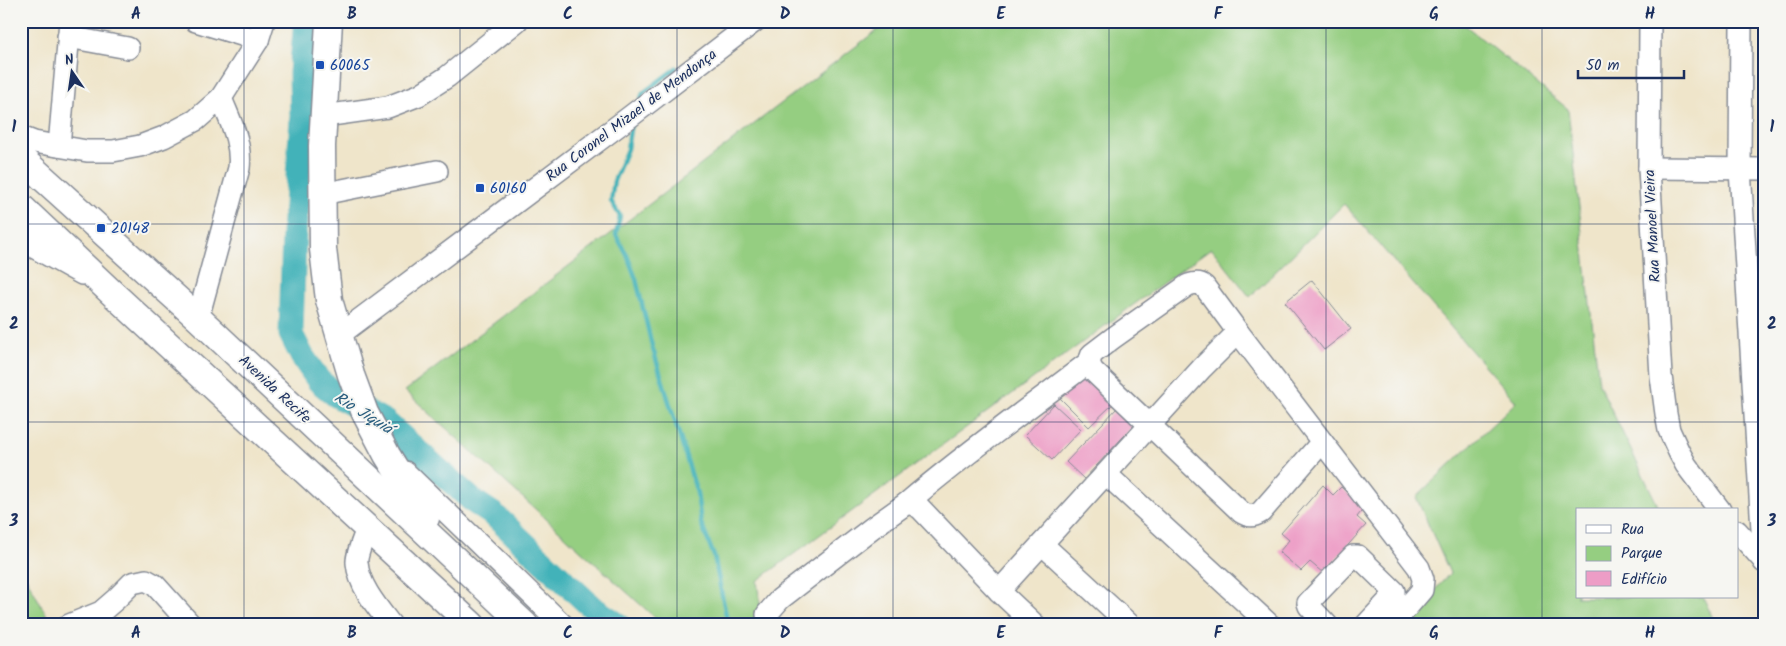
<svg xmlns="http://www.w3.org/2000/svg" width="1786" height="646" viewBox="0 0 1786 646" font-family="Kalam,sans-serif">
<rect width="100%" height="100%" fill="#f6f6f2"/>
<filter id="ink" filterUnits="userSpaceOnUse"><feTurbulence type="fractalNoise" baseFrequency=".02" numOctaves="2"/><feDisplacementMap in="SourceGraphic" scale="10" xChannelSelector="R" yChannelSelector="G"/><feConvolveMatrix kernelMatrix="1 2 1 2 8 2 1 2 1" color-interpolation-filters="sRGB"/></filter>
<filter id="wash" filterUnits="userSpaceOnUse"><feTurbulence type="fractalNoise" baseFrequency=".0096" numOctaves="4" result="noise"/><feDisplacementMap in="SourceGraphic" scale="20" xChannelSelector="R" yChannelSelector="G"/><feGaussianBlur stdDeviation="1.12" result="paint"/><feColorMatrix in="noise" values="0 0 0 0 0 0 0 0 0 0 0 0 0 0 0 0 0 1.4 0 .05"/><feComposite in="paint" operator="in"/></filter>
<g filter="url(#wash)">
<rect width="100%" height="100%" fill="#efe5ca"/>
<g fill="#95ce81" stroke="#587e70">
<polygon points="889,21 1460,21 1568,109 1599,384 1660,510 1577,510 1577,597 1703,597 1716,625 1404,625 1450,573 1416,497 1516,402 1344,204 1250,297 1211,248 757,581 763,625 663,625 405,391"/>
<polygon points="21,568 52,625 21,625"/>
</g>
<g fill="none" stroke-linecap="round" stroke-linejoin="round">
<g stroke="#42b2b9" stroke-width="4.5">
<polyline points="641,98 643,93 676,68"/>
<polyline points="631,124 627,149 614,181 611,201 620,216 616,235 627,255 636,279 652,346 697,493 701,523 714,556 728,625"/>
</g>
<polyline stroke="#42b2b9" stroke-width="25" points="306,21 301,73 302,119 294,234 291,334 302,356 319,381 336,395 385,422 473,501 494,515 594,609 618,625"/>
</g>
<g id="blocks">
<g fill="#ed9dc6">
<polygon points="1312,280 1351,329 1324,350 1285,302"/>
<polygon points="1085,373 1114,403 1089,427 1060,398"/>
<polygon points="1054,404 1081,429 1052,460 1025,435"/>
<polygon points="1118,407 1136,423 1084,479 1066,462"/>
<polygon points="1323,485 1333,495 1341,487 1364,508 1357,517 1366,525 1323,573 1310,562 1301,571 1279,552 1289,540 1281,533"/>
</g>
</g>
</g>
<g filter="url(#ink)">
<use href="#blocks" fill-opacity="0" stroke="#858a94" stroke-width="1"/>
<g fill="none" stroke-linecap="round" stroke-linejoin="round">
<defs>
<g id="minor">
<polyline points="196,21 258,40"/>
<polyline points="1650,21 1649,168 1661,376 1666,414 1669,430 1679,452 1686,465 1720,510"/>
<polyline points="1741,21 1740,169 1764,562"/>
<polyline points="68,37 128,48"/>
<polyline points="324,116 388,107 419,95 447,77 517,21"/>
<polyline points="21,137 34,142 87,151 113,151 140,146 164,137 196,120 221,98 258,40 264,21"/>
<polyline points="59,146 70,21"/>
<polyline points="1649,168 1765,169"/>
<polyline points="322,194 437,171"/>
<polyline points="21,240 82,274"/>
<path d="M198,318L239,168C242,142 230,121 221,98"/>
<path d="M1238,332L1204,286C1199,282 1195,283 1188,285L1113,338L1092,354L1089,362L1092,370L1241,512C1249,517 1253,517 1261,512L1322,442"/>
<polyline points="339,335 627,119 755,21"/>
<polyline points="405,472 563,625"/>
<polyline points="1106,474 1270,625"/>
<path d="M907,503C965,453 1028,409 1089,362"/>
<path d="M367,529C364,537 356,555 357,563C359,586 377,607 391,625"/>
<polyline points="1737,531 1765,562"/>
<polyline points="1042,544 1130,625"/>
<polyline points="999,591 1202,368 1238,332 1419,568 1423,579 1422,590 1392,625"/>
<polyline points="69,625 101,612 116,599 132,583 146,580 155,585 191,625"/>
<polyline points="768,625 767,614 780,599 872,528 907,503 912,504 920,508 999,591 1035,625"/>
<polyline points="1327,625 1309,606 1308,603 1353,556 1358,556 1394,591 1394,595 1366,625"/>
</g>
<g id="major">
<polyline points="329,21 322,146 323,249 329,300 351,375 365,413 387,455 426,518"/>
<polyline points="21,158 198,318 525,625"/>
<polyline points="21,207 111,292 472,625"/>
</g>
</defs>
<use href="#minor" stroke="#858a94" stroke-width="24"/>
<use href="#major" stroke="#858a94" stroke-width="29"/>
<use href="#minor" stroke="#fff" stroke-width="21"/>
<use href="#major" stroke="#fff" stroke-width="26"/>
</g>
</g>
<path fill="none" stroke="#1b2f5e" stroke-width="1" stroke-opacity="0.55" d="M244,21V625M460,21V625M677,21V625M893,21V625M1109,21V625M1326,21V625M1542,21V625M21,224H1765M21,422H1765"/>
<g fill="#1a4fb4" stroke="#f6f6f2" stroke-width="2">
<rect x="315" y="60" width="10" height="10" rx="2.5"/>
<rect x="475" y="183" width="10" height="10" rx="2.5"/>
<rect x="96" y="223" width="10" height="10" rx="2.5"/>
</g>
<g text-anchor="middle" stroke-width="4" stroke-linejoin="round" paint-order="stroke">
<g font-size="15" fill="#164399" stroke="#f6f6f2" text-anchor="start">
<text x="330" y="70">60065</text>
<text x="490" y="193">60160</text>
<text x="111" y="233">20148</text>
</g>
<g font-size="15" fill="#1b2f5e" stroke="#f6f6f2">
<text transform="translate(631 115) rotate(-37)" y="5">Rua Coronel Mizael de Mendonça</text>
<text transform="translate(1652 226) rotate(-93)" y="5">Rua Manoel Vieira</text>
<text transform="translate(275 389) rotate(43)" y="5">Avenida Recife</text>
</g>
<g font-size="16" font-style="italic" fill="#295d7e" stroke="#f6f6f2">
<text transform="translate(364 412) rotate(32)" y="6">Rio Jiquiá</text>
</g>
</g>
<rect width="1786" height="646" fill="none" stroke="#f6f6f2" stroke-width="55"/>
<rect x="1576" y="508" width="162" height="90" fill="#f6f6f2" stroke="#9ea6b7"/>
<rect x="1586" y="525" width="25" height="8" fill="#ffffff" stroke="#9ea6b7"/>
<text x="1621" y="534" font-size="15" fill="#1b2f5e">Rua</text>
<rect x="1586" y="546" width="25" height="15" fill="#95ce81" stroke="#9ea6b7"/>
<text x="1621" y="558" font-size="15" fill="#1b2f5e">Parque</text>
<rect x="1586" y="571" width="25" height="15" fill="#ed9dc6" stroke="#9ea6b7"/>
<text x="1621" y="584" font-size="15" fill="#1b2f5e">Edifício</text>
<g transform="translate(72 72) rotate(347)" stroke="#f6f6f2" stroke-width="4" paint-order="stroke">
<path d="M0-4L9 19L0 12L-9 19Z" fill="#1b2f5e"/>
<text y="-8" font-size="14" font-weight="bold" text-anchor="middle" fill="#1b2f5e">N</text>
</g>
<path d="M1578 70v8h106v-8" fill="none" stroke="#1b2f5e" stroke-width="2.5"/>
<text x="1586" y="70" font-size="15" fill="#1b2f5e" stroke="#f6f6f2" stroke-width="4" paint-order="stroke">50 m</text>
<rect x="28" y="28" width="1730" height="590" fill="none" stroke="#1b2f5e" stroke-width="2"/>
<g font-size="16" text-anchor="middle" font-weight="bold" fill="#1b2f5e">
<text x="136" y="19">A</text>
<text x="352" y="19">B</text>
<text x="568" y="19">C</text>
<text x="785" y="19">D</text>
<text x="1001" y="19">E</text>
<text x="1218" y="19">F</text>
<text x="1434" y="19">G</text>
<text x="1650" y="19">H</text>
<text x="14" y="132">1</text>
<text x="1772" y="132">1</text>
<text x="14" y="329">2</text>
<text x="1772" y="329">2</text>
<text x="14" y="526">3</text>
<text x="1772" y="526">3</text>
<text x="136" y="638">A</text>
<text x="352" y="638">B</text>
<text x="568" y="638">C</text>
<text x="785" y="638">D</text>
<text x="1001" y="638">E</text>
<text x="1218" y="638">F</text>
<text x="1434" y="638">G</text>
<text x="1650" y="638">H</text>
</g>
</svg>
